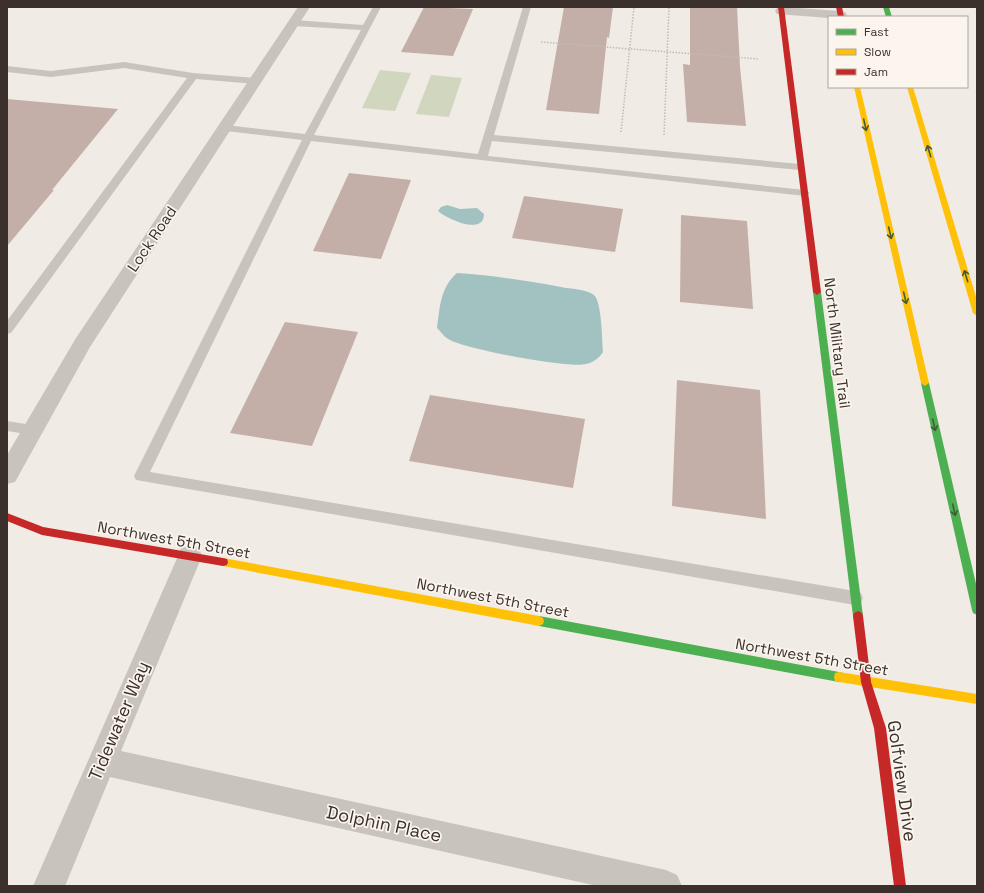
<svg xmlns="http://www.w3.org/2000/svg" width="984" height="893" viewBox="0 0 984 893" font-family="'Space Grotesk',sans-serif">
<rect width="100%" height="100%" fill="#f0ebe5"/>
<g fill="#d1d6bf">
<polygon points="380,70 411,73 395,111 362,108"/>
<polygon points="431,75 462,78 449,117 416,114"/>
</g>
<g fill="#a1c2c1">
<path d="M447,205L460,209L477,208L484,214C484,236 447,219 438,211L441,207Z"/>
<path d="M457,273C492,275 526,281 561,287C570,289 586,289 594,295C602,302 602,341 603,352C599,358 594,362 586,364C569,369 467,349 450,340C445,338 441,332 437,328C440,307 440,288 457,273Z"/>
</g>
<g fill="#c3afa7">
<polygon points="424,7 473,9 453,56 401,52"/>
<polygon points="564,7 613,7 609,38 607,37 599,114 546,110"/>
<polygon points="690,7 737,7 740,67 746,126 687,122 683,64 690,65"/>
<polygon points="7,99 118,109 52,190 54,190 7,246"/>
<polygon points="349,173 411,180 381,259 313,251"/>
<polygon points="524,196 623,209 615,252 512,238"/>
<polygon points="681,215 747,221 753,309 680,302"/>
<polygon points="285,322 358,332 312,446 230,433"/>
<polygon points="677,380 760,390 766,519 672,506"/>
<polygon points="430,395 585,419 573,488 409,461"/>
</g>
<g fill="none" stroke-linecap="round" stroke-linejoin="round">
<g stroke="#c2bbb6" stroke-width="1.5" stroke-dasharray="1.5 1.5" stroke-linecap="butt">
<polyline points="541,42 759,59"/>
<polyline points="621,132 634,7"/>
<polyline points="664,135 669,7"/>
</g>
<g fill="#c9c3be" fill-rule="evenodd">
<polygon points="373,7 381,7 314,135 478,154 523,7 531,7 494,135 800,164 805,167 800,170 492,141 488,156 805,190 810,193 805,196 311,141 150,472 855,591 861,593 863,598 861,603 855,605 136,480 134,476 302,140 226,131 221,128 226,125 305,134 361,30 294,26 290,23 294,20 363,25"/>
<polygon points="124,62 193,73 256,78 261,81 256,84 196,79 11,333 7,334 7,321 187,78 124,68 51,77 7,72 7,66 51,71"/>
<polygon points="7,421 38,426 40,430 38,434 33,435 7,431"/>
</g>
<g fill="#c9c3be" fill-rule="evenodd">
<polygon points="298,7 310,7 90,347 15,482 7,484 7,455 76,338"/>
<polygon points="782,7 840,11 845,12 847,15 845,17 829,18 777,14 775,11 777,8"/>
<polygon points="190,545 199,548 202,556 121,751 666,870 677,875 682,886 597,886 110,777 65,886 33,886 178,556 181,548"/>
</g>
<g fill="#4caf50" fill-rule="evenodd">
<polygon points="883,7 889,7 892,17 886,17"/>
<polygon points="817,289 821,292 863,616 862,619 858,621 854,619 853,616 813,292"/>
<polygon points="925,380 929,383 977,588 977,615 973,613 972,610 921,383"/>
<polygon points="539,616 839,672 843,673 844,677 843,681 839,682 539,626 535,624 534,621 535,618"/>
</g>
<g fill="#ffc107" fill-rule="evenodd">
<polygon points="854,87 860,87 929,383 925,386 921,383"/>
<polygon points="907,87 913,87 977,300 977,316 973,313"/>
<polygon points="223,558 539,616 543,618 544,621 543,624 539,626 223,566 219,565 218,562 219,559"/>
<polygon points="839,672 977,694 977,704 839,682 835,681 834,677 835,673"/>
</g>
<g fill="#c62828" fill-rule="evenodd">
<polygon points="778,7 784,7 821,292 817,295 813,292"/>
<polygon points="836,7 842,7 844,17 838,17"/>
<polygon points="7,513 43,527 223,558 227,559 228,562 227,565 223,566 42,535 7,521"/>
<polygon points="858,611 862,613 863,616 871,682 886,728 906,886 894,886 874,728 861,682 853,616 854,613"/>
</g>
</g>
<defs><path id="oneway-shaft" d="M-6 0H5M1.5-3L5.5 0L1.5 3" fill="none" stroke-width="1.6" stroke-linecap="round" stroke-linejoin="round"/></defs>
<g stroke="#415c38">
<use href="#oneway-shaft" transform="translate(865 125) rotate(77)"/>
<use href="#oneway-shaft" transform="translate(929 151) rotate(-107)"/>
<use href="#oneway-shaft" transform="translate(890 233) rotate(77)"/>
<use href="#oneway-shaft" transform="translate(966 276) rotate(-107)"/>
<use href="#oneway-shaft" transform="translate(905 298) rotate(77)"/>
<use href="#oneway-shaft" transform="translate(934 425) rotate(77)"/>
<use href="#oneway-shaft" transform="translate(954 510) rotate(77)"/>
</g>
<g text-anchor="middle" stroke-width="3.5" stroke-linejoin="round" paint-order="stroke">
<g font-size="15" fill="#3b302b" stroke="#fbf5ee">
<text transform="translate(152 239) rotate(-56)" y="5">Lock Road</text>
<text transform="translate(837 343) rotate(83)" y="5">North Military Trail</text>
<text transform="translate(174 540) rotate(10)" y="5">Northwest 5th Street</text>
<text transform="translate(493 598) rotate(11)" y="5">Northwest 5th Street</text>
<text transform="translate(812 657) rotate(10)" y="5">Northwest 5th Street</text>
</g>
<g font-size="18" fill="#3b302b" stroke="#fbf5ee">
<text transform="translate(119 721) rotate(-67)" y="6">Tidewater Way</text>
<text transform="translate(902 781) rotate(82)" y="6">Golfview Drive</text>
<text transform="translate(384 824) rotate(12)" y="6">Dolphin Place</text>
</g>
</g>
<rect width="984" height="893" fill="none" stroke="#3b302b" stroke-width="16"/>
<rect x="828" y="16" width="140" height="72" fill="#fbf5ee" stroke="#aea6a0"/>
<rect x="836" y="29" width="20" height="6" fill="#4caf50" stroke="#aea6a0"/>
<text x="864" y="36" font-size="12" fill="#3b302b">Fast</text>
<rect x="836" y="49" width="20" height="6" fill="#ffc107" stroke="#aea6a0"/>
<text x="864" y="56" font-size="12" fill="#3b302b">Slow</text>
<rect x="836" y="69" width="20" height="6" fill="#c62828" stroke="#aea6a0"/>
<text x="864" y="76" font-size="12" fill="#3b302b">Jam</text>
</svg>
